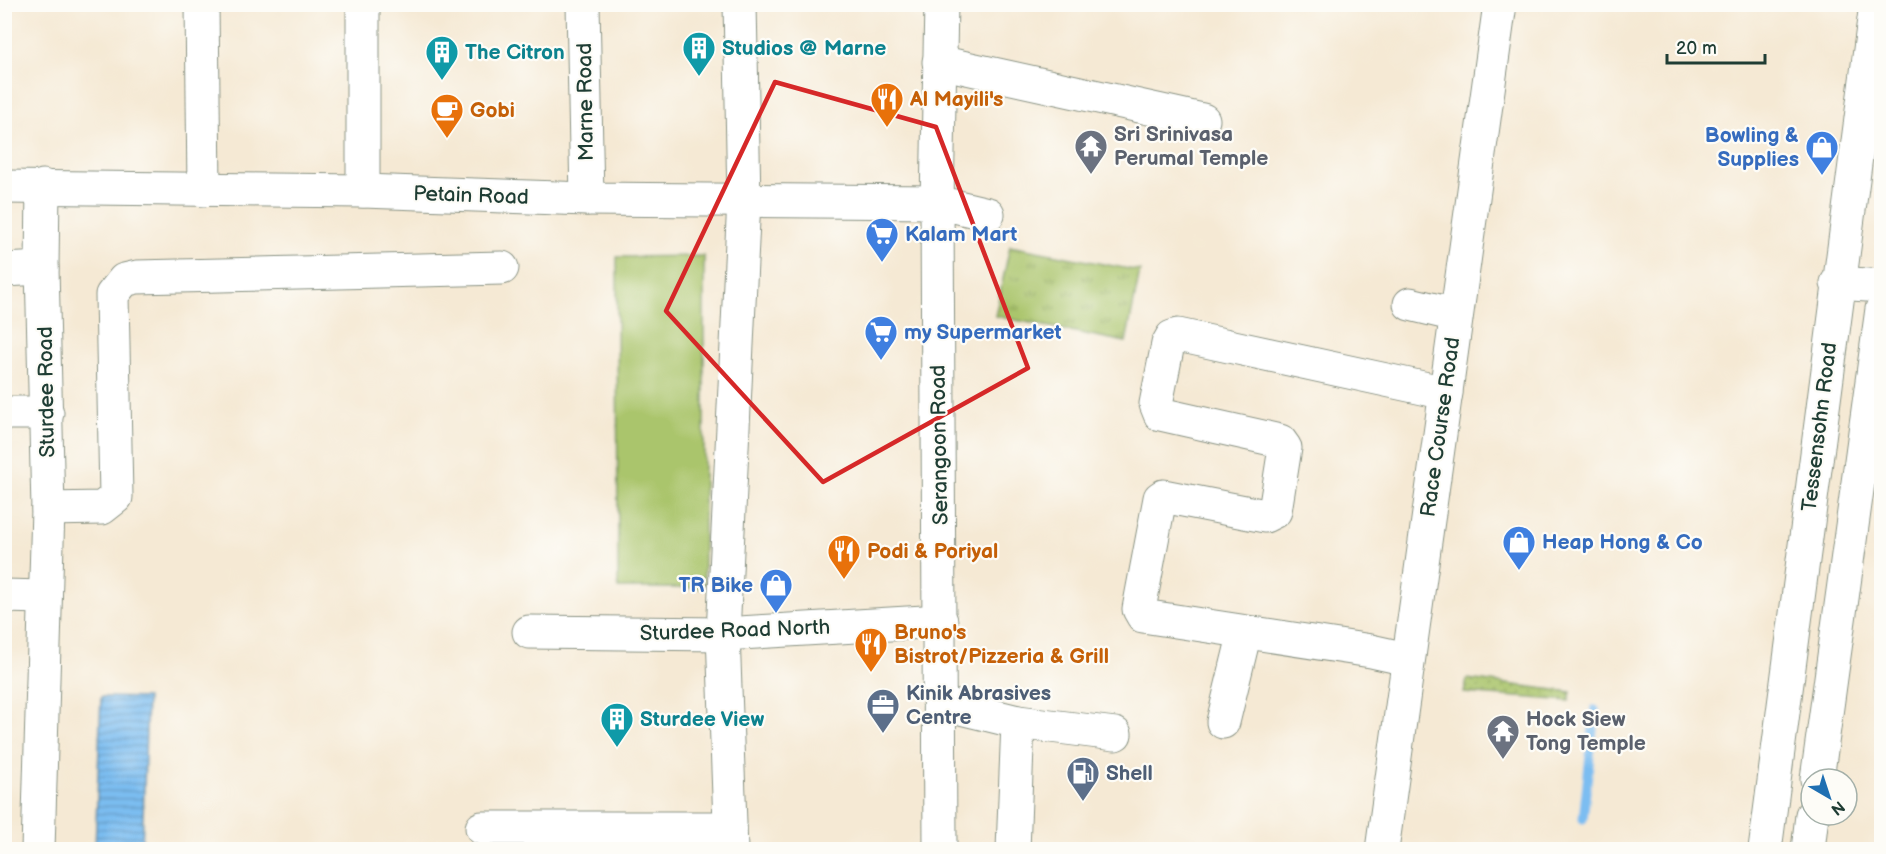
<svg xmlns="http://www.w3.org/2000/svg" width="1886" height="854" viewBox="0 0 1886 854" font-family="'Balsamiq Sans',sans-serif">
<defs>
<pattern id="grass-dots" width="8" height="8" patternUnits="userSpaceOnUse" patternTransform="scale(1.5)"><rect width="8" height="8" fill="#aac56c"/><path d="M2 2h.1M6 6h.1" fill="none" stroke="#8aa15a" stroke-width="1.8" stroke-linecap="round"/></pattern>
<pattern id="park-tufts" width="24" height="20" patternUnits="userSpaceOnUse" patternTransform="scale(1.5)"><rect width="24" height="20" fill="#aac56c"/><path d="M3 7l-1-3M5 7V3M7 7l1-3M15 17l-1-3M17 17v-4M19 17l1-3" fill="none" stroke="#8aa15a"/></pattern>
<pattern id="water-rules" width="6" height="5" patternUnits="userSpaceOnUse" patternTransform="scale(1.5)"><rect width="6" height="5" fill="#7cbdf1"/><path d="M0 2.5h6" fill="none" stroke="#659bc4"/></pattern>
</defs>
<rect width="100%" height="100%" fill="#fdfcf7"/>
<filter id="ink" filterUnits="userSpaceOnUse"><feTurbulence type="fractalNoise" baseFrequency=".0167" numOctaves="2"/><feDisplacementMap in="SourceGraphic" scale="12" xChannelSelector="R" yChannelSelector="G"/><feConvolveMatrix kernelMatrix="1 2 1 2 8 2 1 2 1" color-interpolation-filters="sRGB"/></filter>
<filter id="wash" filterUnits="userSpaceOnUse"><feTurbulence type="fractalNoise" baseFrequency=".008" numOctaves="4" result="noise"/><feDisplacementMap in="SourceGraphic" scale="24" xChannelSelector="R" yChannelSelector="G"/><feGaussianBlur stdDeviation="1.35" result="paint"/><feColorMatrix in="noise" values="0 0 0 0 0 0 0 0 0 0 0 0 0 0 0 0 0 1.4 0 .05"/><feComposite in="paint" operator="in"/></filter>
<g filter="url(#wash)">
<rect width="100%" height="100%" fill="#f5e9d4"/>
<polygon fill="url(#grass-dots)" stroke="#648150" stroke-width="1.5" points="1467,679 1571,692 1569,701 1464,693"/>
<polygon fill="url(#park-tufts)" stroke="#648150" stroke-width="1.5" points="1010,246 1140,271 1126,342 995,316"/>
<polygon fill="#aac56c" stroke="#648150" stroke-width="1.5" points="704,256 704,588 618,588 617,257"/>
<polygon fill="url(#water-rules)" stroke="#4e7d92" stroke-width="1.5" points="101,697 147,698 142,849 95,849"/>
<g fill="none" stroke-linecap="round" stroke-linejoin="round">
<polyline stroke="#7cbdf1" stroke-width="9" points="1583,819 1595,710"/>
</g>
</g>
<g filter="url(#ink)">
<g fill="none" stroke-linecap="round" stroke-linejoin="round">
<defs>
<g id="minor">
<polyline points="202,4 204,190"/>
<polyline points="363,4 363,191"/>
<polyline points="583,4 587,199"/>
<polyline points="939,62 1203,120"/>
<polyline points="4,187 363,191 587,199 937,202 988,214"/>
<polyline points="4,270 42,268"/>
<polyline points="1837,283 1882,286"/>
<polyline points="1410,304 1456,315"/>
<polyline points="4,413 47,413"/>
<polyline points="48,509 102,508 116,497 112,295 124,280 137,277 502,268"/>
<polyline points="4,596 44,597"/>
<polyline points="529,632 723,634 941,621"/>
<polyline points="1407,659 1371,651 1143,616 1139,609 1160,498 1163,496 1265,516 1275,511 1285,448 1280,441 1160,414 1156,404 1168,344 1172,337 1178,335 1446,393"/>
<polyline points="940,703 1018,722 1013,850"/>
<polyline points="1018,722 1115,734"/>
<polyline points="1223,722 1245,632"/>
<polyline points="1817,779 1882,309"/>
<polyline points="482,828 730,828"/>
<polyline points="38,850 48,509 42,268 43,186"/>
<polyline points="731,850 723,634 744,200 740,4"/>
<polyline points="1382,850 1500,4"/>
<polyline points="1765,850 1876,4"/>
<polyline points="1808,850 1812,815"/>
</g>
<polyline id="major" points="940,850 937,202 941,4"/>
</defs>
<use href="#minor" stroke="#8a9384" stroke-width="35"/>
<use href="#major" stroke="#8a9384" stroke-width="35"/>
<use href="#minor" stroke="#fff" stroke-width="33"/>
<use href="#major" stroke="#fff" stroke-width="33"/>
</g>
</g>
<path fill="none" stroke="#d62828" stroke-width="4.5" stroke-linejoin="round" d="M775,82L936,127L1028,368L823,482L666,311Z"/>
<defs>
<symbol id="building-pin" viewBox="-11 -11 22 30"><path d="M0 17L-7.5 6A9.5 9.5 0 1 1 7.5 6Z" fill="#0f9aa8" stroke="#fdfcf7"/><path d="M-4-6H4V6H1V3H-1V6H-4ZM-2.5-4.3h1.7v1.8h-1.7ZM.8-4.3h1.7v1.8H.8ZM-2.5-1h1.7V.8h-1.7ZM.8-1h1.7V.8H.8Z" fill="#fff"/></symbol>
<symbol id="restaurant-pin" viewBox="-11 -11 22 30"><path d="M0 17L-7.5 6A9.5 9.5 0 1 1 7.5 6Z" fill="#e8710a" stroke="#fdfcf7"/><path d="M-5-6h1v4h1v-4h1v4h1v-4h1v5L-1.5 .5V6h-2V.5L-5-1ZM5-6V6H3V1.5H1.5Q1.5-4 5-6Z" fill="#fff"/></symbol>
<symbol id="cafe-pin" viewBox="-11 -11 22 30"><path d="M0 17L-7.5 6A9.5 9.5 0 1 1 7.5 6Z" fill="#e8710a" stroke="#fdfcf7"/><path d="M-5.5-4.5H6V0H3Q3 3.5 0 3.5H-2.5Q-5.5 3.5-5.5 0ZM3-3.2v2h1.7v-2ZM-6 4.5H4V6H-6Z" fill="#fff"/></symbol>
<symbol id="temple-pin" viewBox="-11 -11 22 30"><path d="M0 17L-7.5 6A9.5 9.5 0 1 1 7.5 6Z" fill="#6b7280" stroke="#fdfcf7"/><path d="M0-6L5-2H3V0L6.5 2.5H4V6H1.5V3h-3V6H-4V2.5H-6.5L-3 0V-2H-5Z" fill="#fff"/></symbol>
<symbol id="shop-pin" viewBox="-11 -11 22 30"><path d="M0 17L-7.5 6A9.5 9.5 0 1 1 7.5 6Z" fill="#3f7fe0" stroke="#fdfcf7"/><path d="M-5-2.5h2.3a2.7 3.5 0 0 1 5.4 0H5L5.5 6h-11ZM-1.5-2.5h3a1.5 2.3 0 0 0-3 0Z" fill="#fff"/></symbol>
<symbol id="supermarket-pin" viewBox="-11 -11 22 30"><path d="M0 17L-7.5 6A9.5 9.5 0 1 1 7.5 6Z" fill="#3f7fe0" stroke="#fdfcf7"/><path d="M-6-5.5h2.5l.6 2H6L4.5 2H-2.5L-4.4-4H-6ZM-1.5 3.2a1.3 1.3 0 1 0 .1 0ZM3 3.2a1.3 1.3 0 1 0 .1 0Z" fill="#fff"/></symbol>
<symbol id="office-pin" viewBox="-11 -11 22 30"><path d="M0 17L-7.5 6A9.5 9.5 0 1 1 7.5 6Z" fill="#5c6f8a" stroke="#fdfcf7"/><path d="M-6-3h4V-5.5h4V-3h4V5H-6ZM-1-4.5V-3h2v-1.5ZM-6 0V1H6V0Z" fill="#fff"/></symbol>
<symbol id="fuel-pin" viewBox="-11 -11 22 30"><path d="M0 17L-7.5 6A9.5 9.5 0 1 1 7.5 6Z" fill="#5c6f8a" stroke="#fdfcf7"/><path d="M-5.5-6h7V0h2V4h1.3V-2.5L3-4.5l.8-.8L6-3V5H2.5V1h-1V6h-7ZM-4.2-4.7v3.2H.2V-4.7Z" fill="#fff"/></symbol>
</defs>
<g fill-rule="evenodd">
<use href="#building-pin" x="680" y="29" width="38" height="52"/>
<use href="#building-pin" x="423" y="33" width="38" height="52"/>
<use href="#restaurant-pin" x="868" y="80" width="38" height="52"/>
<use href="#cafe-pin" x="428" y="91" width="38" height="52"/>
<use href="#temple-pin" x="1072" y="127" width="38" height="52"/>
<use href="#shop-pin" x="1803" y="128" width="38" height="52"/>
<use href="#supermarket-pin" x="863" y="215" width="38" height="52"/>
<use href="#supermarket-pin" x="862" y="313" width="38" height="52"/>
<use href="#shop-pin" x="1500" y="523" width="38" height="52"/>
<use href="#restaurant-pin" x="825" y="532" width="38" height="52"/>
<use href="#shop-pin" x="757" y="566" width="38" height="52"/>
<use href="#restaurant-pin" x="852" y="625" width="38" height="52"/>
<use href="#office-pin" x="864" y="686" width="38" height="52"/>
<use href="#building-pin" x="598" y="700" width="38" height="52"/>
<use href="#temple-pin" x="1484" y="712" width="38" height="52"/>
<use href="#fuel-pin" x="1064" y="754" width="38" height="52"/>
</g>
<g text-anchor="middle" stroke-width="4.5" stroke-linejoin="round" paint-order="stroke">
<g font-size="21" font-weight="bold" fill="#0d838f" stroke="#fdfcf7" text-anchor="start">
<text x="722" y="55">Studios @ Marne</text>
<text x="465" y="59">The Citron</text>
<text x="640" y="726">Sturdee View</text>
</g>
<g font-size="21" font-weight="bold" fill="#c56008" stroke="#fdfcf7" text-anchor="start">
<text x="910" y="106">Al Mayili's</text>
<text x="470" y="117">Gobi</text>
<text x="867" y="558">Podi &amp; Poriyal</text>
<text x="894" y="639">Bruno's<tspan x="894" dy="24">Bistrot/Pizzeria &amp; Grill</tspan></text>
</g>
<g font-size="21" fill="#1f3d34" stroke="#fdfcf7">
<text transform="translate(585 102) rotate(-91)" y="7">Marne Road</text>
<text transform="translate(471 195) rotate(2)" y="7">Petain Road</text>
<text transform="translate(46 392) rotate(-91)" y="7">Sturdee Road</text>
<text transform="translate(1440 427) rotate(-82)" y="7">Race Course Road</text>
<text transform="translate(1819 427) rotate(-83)" y="7">Tessensohn Road</text>
<text transform="translate(939 445) rotate(-91)" y="7">Serangoon Road</text>
<text transform="translate(735 630) rotate(-2)" y="7">Sturdee Road North</text>
</g>
<g font-size="21" font-weight="bold" fill="#5b616d" stroke="#fdfcf7" text-anchor="start">
<text x="1114" y="141">Sri Srinivasa<tspan x="1114" dy="24">Perumal Temple</tspan></text>
<text x="1526" y="726">Hock Siew<tspan x="1526" dy="24">Tong Temple</tspan></text>
</g>
<g font-size="21" font-weight="bold" fill="#366cbe" stroke="#fdfcf7" text-anchor="start">
<text x="1799" y="142" text-anchor="end">Bowling &amp;<tspan x="1799" dy="24">Supplies</tspan></text>
<text x="905" y="241">Kalam Mart</text>
<text x="904" y="339">my Supermarket</text>
<text x="1542" y="549">Heap Hong &amp; Co</text>
<text x="753" y="592" text-anchor="end">TR Bike</text>
</g>
<g font-size="21" font-weight="bold" fill="#4e5e75" stroke="#fdfcf7" text-anchor="start">
<text x="906" y="700">Kinik Abrasives<tspan x="906" dy="24">Centre</tspan></text>
<text x="1106" y="780">Shell</text>
</g>
</g>
<rect width="1886" height="854" fill="none" stroke="#fdfcf7" stroke-width="24"/>
<g transform="translate(1829 797) rotate(141)"><circle r="28" fill="#fdfcf7" stroke="#a4b0a9" stroke-width="1.5"/>
<path d="M0-4.5L10 22L0 15L-10 22Z" fill="#1f6fb2"/>
<text y="-9" font-size="16" font-weight="bold" text-anchor="middle" fill="#1f3d34">N</text>
</g>
<path d="M1667 54v9h98v-9" fill="none" stroke="#1f3d34" stroke-width="3"/>
<text x="1676" y="54" font-size="18" fill="#1f3d34" stroke="#fdfcf7" stroke-width="4.5" paint-order="stroke">20 m</text>
</svg>
